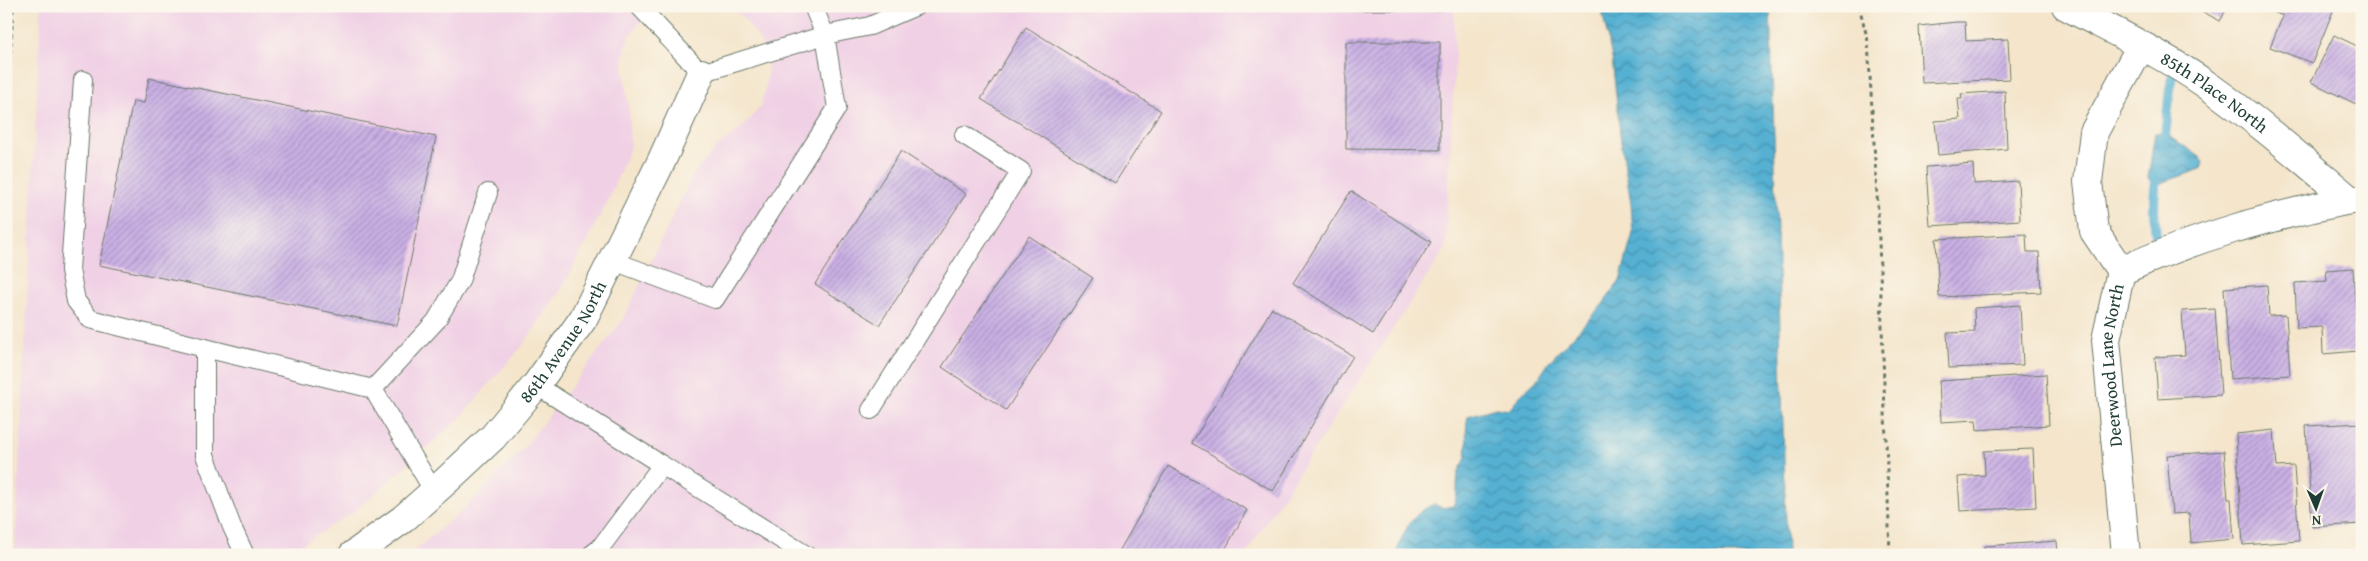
<svg xmlns="http://www.w3.org/2000/svg" width="2368" height="561" viewBox="0 0 2368 561" font-family="'Gentium Book Plus',serif">
<defs>
<pattern id="water-waves" width="16" height="10" patternUnits="userSpaceOnUse" patternTransform="scale(1.25)"><rect width="16" height="10" fill="#54b0d2"/><path d="M0 5q4-4 8 0t8 0" fill="none" stroke="#4590ab"/></pattern>
<pattern id="building-hatch" width="6" height="6" patternUnits="userSpaceOnUse" patternTransform="scale(1.25)"><rect width="6" height="6" fill="#cab0e5"/><path d="M-1 1l2-2M0 6l6-6M5 7l2-2" fill="none" stroke="#a390ba"/></pattern>
</defs>
<rect width="100%" height="100%" fill="#fbf7ec"/>
<filter id="ink" filterUnits="userSpaceOnUse"><feTurbulence type="fractalNoise" baseFrequency=".02" numOctaves="2"/><feDisplacementMap in="SourceGraphic" scale="10" xChannelSelector="R" yChannelSelector="G"/><feConvolveMatrix kernelMatrix="1 2 1 2 8 2 1 2 1" color-interpolation-filters="sRGB"/></filter>
<filter id="wash" filterUnits="userSpaceOnUse"><feTurbulence type="fractalNoise" baseFrequency=".0096" numOctaves="4" result="noise"/><feDisplacementMap in="SourceGraphic" scale="20" xChannelSelector="R" yChannelSelector="G"/><feGaussianBlur stdDeviation="1.12" result="paint"/><feColorMatrix in="noise" values="0 0 0 0 0 0 0 0 0 0 0 0 0 0 0 0 0 1.4 0 .05"/><feComposite in="paint" operator="in"/></filter>
<g filter="url(#wash)">
<rect width="100%" height="100%" fill="#f4e5cb"/>
<g fill="#f0d0e5">
<polygon points="41,6 662,6 656,9 639,23 627,40 623,63 629,113 630,147 608,201 564,285 523,345 459,419 355,511 285,555 15,555"/>
<polygon points="724,6 1454,6 1455,59 1445,249 1245,555 409,555 462,511 522,450 622,321 693,175 716,148 744,126 761,106 767,78 768,58 758,37 741,15"/>
</g>
<g fill="url(#water-waves)" stroke="#3a7683">
<path d="M1601,6H1770L1787,555H1396C1402,533 1412,513 1434,504L1442,508L1453,506C1459,495 1456,486 1458,474C1459,469 1463,465 1465,460C1469,446 1464,431 1468,416L1496,408L1509,410L1520,396L1538,379L1550,361L1603,304L1620,281L1633,233L1631,203L1621,142L1612,58Z"/>
<polygon points="2155,133 2165,133 2200,157 2203,163 2201,169 2155,185 2148,178"/>
</g>
<g fill="none" stroke-linecap="round" stroke-linejoin="round">
<g stroke="#54b0d2" stroke-width="10">
<polyline points="2164,145 2170,89 2175,68"/>
<path d="M2158,253C2155,227 2151,199 2158,173"/>
</g>
</g>
<g id="blocks">
<g fill="url(#building-hatch)">
<rect x="1349" y="6" width="93" height="4"/>
<polygon points="2192,6 2228,6 2220,21"/>
<polygon points="2273,6 2335,6 2312,63 2270,47 2283,16 2271,11"/>
<polygon points="1956,22 1965,22 1966,41 2008,39 2010,79 1922,83 1919,26"/>
<polygon points="1026,27 1161,111 1115,183 981,99"/>
<polygon points="2334,35 2357,46 2362,36 2362,107 2311,82"/>
<polygon points="1346,42 1440,42 1440,150 1346,149"/>
<polygon points="149,78 436,137 397,326 99,265 133,101 144,103"/>
<polygon points="2005,91 2007,149 1938,155 1935,121 1960,119 1958,99 1962,99 1961,94"/>
<polygon points="901,151 966,194 879,325 815,284"/>
<polygon points="1973,164 1974,184 2018,181 2020,220 1930,226 1926,167"/>
<polygon points="1351,191 1431,242 1373,334 1293,283"/>
<polygon points="2026,234 2027,252 2039,252 2041,292 1939,297 1936,239"/>
<polygon points="1029,236 1093,278 1006,410 942,367"/>
<polygon points="2353,268 2358,351 2323,354 2322,327 2297,328 2295,283 2327,281 2326,270"/>
<polygon points="2267,285 2269,316 2286,315 2290,375 2230,379 2224,288"/>
<polygon points="2020,305 2023,365 1949,368 1947,333 1975,332 1974,308"/>
<polygon points="1272,308 1353,356 1273,491 1192,443"/>
<polygon points="2215,309 2221,395 2158,399 2155,357 2185,355 2182,311"/>
<polygon points="2046,374 2049,425 1977,430 1976,420 1941,422 1939,381"/>
<polygon points="2362,423 2362,524 2312,527 2306,426"/>
<polygon points="2274,430 2277,467 2294,466 2299,541 2243,545 2236,434"/>
<polygon points="2033,449 2036,507 1960,511 1958,477 1985,475 1984,451"/>
<polygon points="2224,451 2228,499 2231,499 2234,539 2191,543 2189,513 2172,514 2167,455"/>
<polygon points="1168,466 1247,510 1222,555 1117,555"/>
<polygon points="2057,541 2058,555 1985,555 1984,546"/>
</g>
</g>
</g>
<g filter="url(#ink)">
<use href="#blocks" fill-opacity="0" stroke="#6a7869" stroke-width="1"/>
<g fill="none" stroke-linecap="round" stroke-linejoin="round">
<defs>
<g id="service">
<polyline points="639,6 701,73 825,35 813,6"/>
<polyline points="83,80 70,270 76,301 90,319 205,348 205,455 232,527 245,555"/>
<polyline points="611,260 715,299 837,108 825,35 870,26 916,6"/>
<polyline points="205,348 373,389 436,321 460,281 488,193"/>
<polyline points="536,385 662,465 600,548 591,555"/>
<polyline points="373,389 434,492"/>
<polyline points="871,410 1021,171 964,135"/>
<polyline points="662,465 806,555"/>
</g>
<g id="minor">
<path id="s1" d="M2066,6C2113,31 2163,54 2207,85C2257,120 2303,160 2350,200"/>
<path d="M2121,271C2199,236 2267,217 2350,200H2362"/>
<path id="s2" d="M353,555L403,519L446,481L493,437L536,385L583,319L661,162L701,73"/>
<path id="s3" d="M2126,555L2106,340L2121,271L2094,231L2088,182L2094,132L2141,46"/>
</g>
</defs>
<use href="#service" stroke="#6a7869" stroke-width="20"/>
<use href="#minor" stroke="#6a7869" stroke-width="30"/>
<g stroke="#6a7869" stroke-width="3" stroke-dasharray="4 4" stroke-linecap="butt">
<polyline points="1859,6 1868,41 1878,212 1890,555"/>
<polyline points="6,141 13,6"/>
</g>
<use href="#service" stroke="#fff" stroke-width="18"/>
<use href="#minor" stroke="#fff" stroke-width="28"/>
</g>
</g>
<g text-anchor="middle" stroke-width="4" stroke-linejoin="round" paint-order="stroke">
<g font-size="18" fill="#1f3d34" stroke="#fbf7ec">
<text dy="6" stroke="none"><textPath href="#s1" startOffset="172">85th Place North</textPath></text>
<text dy="6" stroke="none"><textPath href="#s2" startOffset="302">86th Avenue North</textPath></text>
<text dy="6" stroke="none"><textPath href="#s3" startOffset="191">Deerwood Lane North</textPath></text>
</g>
</g>
<rect width="2368" height="561" fill="none" stroke="#fbf7ec" stroke-width="25"/>
<g transform="translate(2316 508) rotate(178)" stroke="#fbf7ec" stroke-width="4" paint-order="stroke">
<path d="M0-4L9 19L0 12L-9 19Z" fill="#1f3d34"/>
<text y="-8" font-size="14" font-weight="bold" text-anchor="middle" fill="#1f3d34">N</text>
</g>
</svg>
